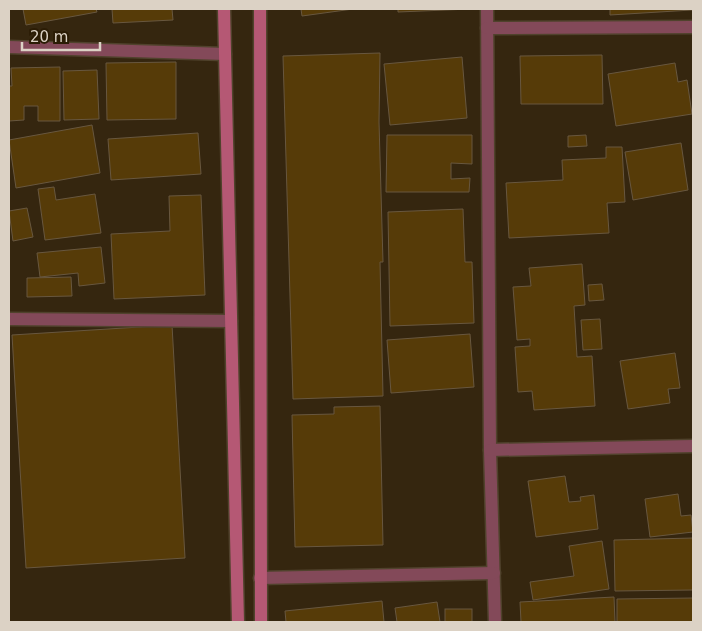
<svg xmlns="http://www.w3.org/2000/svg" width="702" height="631" viewBox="0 0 702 631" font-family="'DejaVu Sans',sans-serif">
<rect width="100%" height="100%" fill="#35260f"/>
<g fill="#563b08" stroke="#68573f">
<polygon points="23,9 96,9 97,12 26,25"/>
<polygon points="112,9 172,9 173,20 113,23"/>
<polygon points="301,9 353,9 302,16"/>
<polygon points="398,9 470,9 398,12"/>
<polygon points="610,9 691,9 692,10 610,15"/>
<polygon points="380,53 379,122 383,262 380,262 383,396 293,399 283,56"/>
<polygon points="602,55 603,104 521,104 520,56"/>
<polygon points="462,57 467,118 390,125 384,64"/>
<polygon points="176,62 176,119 107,120 106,63"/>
<polygon points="675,63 678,82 687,80 692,114 616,126 608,74"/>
<polygon points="60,67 60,121 38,121 38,106 24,106 24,120 9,121 9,86 12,86 11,68"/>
<polygon points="97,70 99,119 64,120 63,71"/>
<polygon points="92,125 100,173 16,188 9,140"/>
<polygon points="198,133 201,174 111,180 108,139"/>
<polygon points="387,135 472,135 472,164 451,163 451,179 470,178 469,192 386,192"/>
<polygon points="586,135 587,146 568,147 568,136"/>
<polygon points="681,143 688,190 633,200 625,152"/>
<polygon points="606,147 622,147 625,202 607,203 609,233 509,238 506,183 563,180 562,160 606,158"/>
<polygon points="54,187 56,200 95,194 101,233 45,240 38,189"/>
<polygon points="201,195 205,295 114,299 111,234 170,231 169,196"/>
<polygon points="27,208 33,237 13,241 9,211"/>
<polygon points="463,209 465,262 472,262 474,323 390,326 388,212"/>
<polygon points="101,247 105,283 79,286 78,273 40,277 37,253"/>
<polygon points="582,264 585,305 574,306 577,357 592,356 595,406 534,410 532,391 518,392 515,347 530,346 530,339 517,340 513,287 531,286 529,268"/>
<polygon points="71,277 72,296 27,297 27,278"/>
<polygon points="602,284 604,300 589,301 588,285"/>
<polygon points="600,319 602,349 583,350 581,320"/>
<polygon points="172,325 185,558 26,568 12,335"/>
<polygon points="470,334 474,387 391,393 387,340"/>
<polygon points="675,353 680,388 668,389 670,403 628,409 620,361"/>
<polygon points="380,406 383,545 295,547 292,415 334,414 334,407"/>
<polygon points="565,476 569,502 581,501 580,497 594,495 598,529 536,537 528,481"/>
<polygon points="678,494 681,516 691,515 693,532 650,537 645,499"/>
<polygon points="693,538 693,590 615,591 614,540"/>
<polygon points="602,541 609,589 533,600 530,582 574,576 569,546"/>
<polygon points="614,597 615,622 521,622 520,602"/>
<polygon points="693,598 693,622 617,622 617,599"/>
<polygon points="382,601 384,622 286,622 285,611"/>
<polygon points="437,602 440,622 397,622 395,608"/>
<rect x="445" y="609" width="27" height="13"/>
</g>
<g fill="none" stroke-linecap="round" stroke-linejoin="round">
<defs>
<g id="street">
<polyline points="487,9 490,450 495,622"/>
<polyline points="487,28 693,27"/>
<polyline points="9,47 225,54"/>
<polyline points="9,319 231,321"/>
<polyline points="490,450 693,446"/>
<polyline points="260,578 494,573"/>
</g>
<g id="secondary">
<polyline points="224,9 238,622"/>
<polyline points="260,9 261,622"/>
</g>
</defs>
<use href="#street" stroke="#50422c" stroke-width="15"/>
<use href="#secondary" stroke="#50422c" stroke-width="15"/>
<use href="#street" stroke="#834959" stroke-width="12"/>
<use href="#secondary" stroke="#b55874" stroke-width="12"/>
</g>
<rect width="702" height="631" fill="none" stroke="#dcd2c5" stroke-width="20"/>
<path d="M22 42v8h78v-8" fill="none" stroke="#dcd2c5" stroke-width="2.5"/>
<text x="30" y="42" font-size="15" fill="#dcd2c5" stroke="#2b1c05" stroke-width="4" paint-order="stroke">20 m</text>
</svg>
